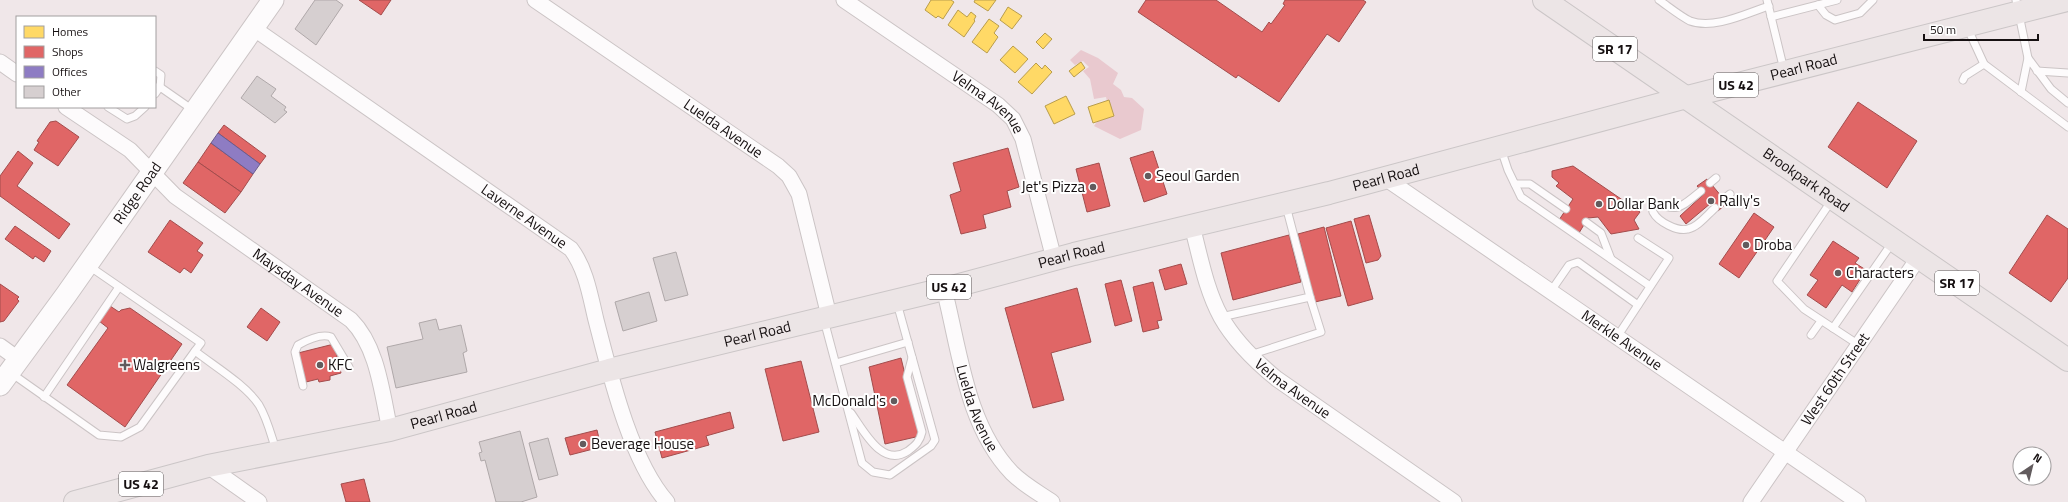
<svg xmlns="http://www.w3.org/2000/svg" width="2068" height="502" viewBox="0 0 2068 502" font-family="'Titillium Web',sans-serif">
<rect width="100%" height="100%" fill="#f0e7e9"/>
<polygon fill="#e9c9cf" points="1081,50 1098,58 1118,73 1113,84 1121,90 1124,97 1132,98 1144,109 1141,130 1120,139 1094,126 1108,106 1106,97 1094,99 1090,79 1083,71 1089,67 1083,61 1075,65 1070,60"/>
<g fill="#ffd966" stroke="#b99d4c">
<polygon points="931,0 951,0 954,2 943,19 938,16 936,18 925,10"/>
<polygon points="975,0 996,0 988,11 974,2"/>
<polygon points="1008,7 1022,16 1012,29 1000,20"/>
<polygon points="958,10 967,17 971,12 976,16 974,20 975,21 964,37 948,25"/>
<polygon points="989,19 999,26 994,33 998,37 987,53 972,42"/>
<polygon points="1045,33 1052,39 1043,49 1036,42"/>
<polygon points="1013,46 1028,59 1015,73 1000,60"/>
<polygon points="1081,62 1085,68 1074,77 1069,71"/>
<polygon points="1036,63 1042,69 1045,65 1052,72 1032,94 1018,82"/>
<polygon points="1066,96 1075,114 1054,124 1045,106"/>
<polygon points="1109,100 1114,116 1093,123 1088,107"/>
</g>
<g fill="#e06666" stroke="#a34c4c">
<polygon points="359,0 391,0 381,15"/>
<polygon points="1146,0 1216,0 1262,32 1269,22 1271,24 1285,5 1283,4 1285,0 1363,0 1366,2 1339,42 1327,34 1279,102 1238,75 1236,78 1138,12"/>
<polygon points="1858,102 1917,141 1887,188 1828,147"/>
<polygon points="56,121 79,137 58,166 34,150 39,142 37,141 50,122"/>
<polygon points="224,125 266,156 260,164 218,133"/>
<polygon points="211,143 253,174 241,192 198,162"/>
<polygon points="1008,148 1019,187 1007,191 1011,207 983,215 986,228 961,234 950,195 961,191 953,163"/>
<polygon points="18,151 33,163 17,186 70,224 59,239 0,196 0,176"/>
<polygon points="1153,151 1167,194 1144,202 1130,158"/>
<polygon points="198,162 241,192 225,213 183,183"/>
<polygon points="1099,163 1110,206 1087,212 1076,169"/>
<polygon points="1573,166 1640,212 1634,220 1639,229 1611,234 1598,217 1588,218 1579,233 1559,220 1573,199 1556,186 1559,183 1552,177 1552,171"/>
<polygon points="1707,179 1727,203 1718,211 1711,203 1686,224 1680,216 1704,194 1697,186"/>
<polygon points="1754,213 1774,227 1739,278 1719,264"/>
<polygon points="1369,215 1381,256 1378,260 1366,263 1354,219"/>
<polygon points="2047,215 2068,229 2068,278 2051,302 2009,273"/>
<polygon points="170,220 203,243 197,251 203,255 191,273 184,268 180,273 148,252"/>
<polygon points="1351,221 1373,299 1348,306 1326,228"/>
<polygon points="15,226 51,251 44,262 35,256 33,259 5,239"/>
<polygon points="1324,227 1341,296 1315,302 1298,234"/>
<polygon points="1289,235 1301,282 1233,300 1221,253"/>
<polygon points="1833,241 1859,258 1855,263 1866,270 1852,292 1842,285 1826,308 1807,295 1818,280 1810,275"/>
<polygon points="1181,264 1187,284 1165,290 1159,270"/>
<polygon points="1121,280 1132,321 1115,326 1105,284"/>
<polygon points="1153,282 1162,320 1157,321 1159,328 1143,332 1133,287"/>
<polygon points="0,284 19,297 17,299 19,301 4,321 0,322"/>
<polygon points="1077,288 1091,342 1051,353 1064,400 1033,408 1005,308"/>
<polygon points="110,306 119,312 121,310 130,308 182,344 125,427 67,385 108,328 99,321"/>
<polygon points="261,308 280,322 267,341 247,327"/>
<polygon points="334,344 341,373 330,376 330,380 319,382 318,379 306,382 298,353"/>
<polygon points="901,358 920,436 885,444 869,367"/>
<polygon points="801,361 819,432 783,441 765,369"/>
<polygon points="730,412 734,428 706,436 709,445 662,458 655,432"/>
<polygon points="597,430 601,447 570,455 565,438"/>
<polygon points="364,479 370,502 346,502 341,484"/>
</g>
<polygon fill="#8e7cc3" stroke="#6a5c8e" points="218,133 260,164 253,174 211,143"/>
<g fill="#d6cfd0" stroke="#afa8a9">
<polygon points="315,0 336,0 343,5 316,45 295,29"/>
<polygon points="257,76 276,89 271,96 286,107 284,110 287,112 275,123 241,98"/>
<polygon points="676,252 688,295 665,301 653,258"/>
<polygon points="649,292 657,321 623,331 615,302"/>
<polygon points="436,319 439,330 461,325 467,351 463,353 467,372 396,388 387,347 423,339 419,323"/>
<polygon points="520,431 537,497 521,502 496,502 485,460 481,461 479,453 482,452 479,442"/>
<polygon points="548,438 558,475 539,480 529,443"/>
</g>
<g fill="none" stroke-linecap="round" stroke-linejoin="round">
<defs>
<g id="lane">
<path d="M1659,0C1669,7 1680,16 1690,21C1714,30 1747,13 1769,6"/>
<polyline points="1767,0 1784,70"/>
<polyline points="2016,0 2028,58"/>
<polyline points="1818,5 1826,15 1835,20 1860,13 1873,0"/>
<polyline points="1771,17 1837,0"/>
<polyline points="1967,27 1984,64 2068,127"/>
<polyline points="155,71 161,75 160,87 155,94"/>
<polyline points="2037,71 2068,73"/>
<polyline points="1963,80 1965,76 1984,64"/>
<polyline points="155,87 160,87 193,110"/>
<polyline points="2021,92 2028,58 2051,89 2068,103"/>
<polyline points="108,107 127,119 135,116 145,107"/>
<polyline points="1501,149 1508,170 1521,197 1650,286"/>
<polyline points="1710,183 1716,178"/>
<polyline points="1515,184 1530,184 1566,209"/>
<path d="M1701,191C1679,208 1680,212 1653,203C1653,206 1652,210 1653,212C1658,222 1678,232 1688,229C1698,227 1707,215 1715,208"/>
<polyline points="1724,199 1730,194"/>
<polyline points="1832,200 1777,281 1804,309 1859,345"/>
<polyline points="1586,222 1601,233 1611,259"/>
<path d="M89,266L201,343L195,351C214,366 246,385 259,405C267,418 271,435 276,450"/>
<polyline points="1551,291 1569,265 1578,262 1638,305"/>
<polyline points="1221,317 1310,297 1286,206"/>
<polyline points="824,320 862,463 873,472 890,475 931,446 935,440 897,303"/>
<polyline points="1833,328 1892,243"/>
<polyline points="1811,335 1821,321"/>
<polyline points="1617,337 1669,258 1638,238"/>
<polyline points="1250,355 1321,332 1310,297"/>
<polyline points="836,363 908,342"/>
<polyline points="11,373 99,435 121,437 140,427 195,351"/>
<path d="M303,386L295,352L298,345C307,340 321,333 331,337L349,367"/>
<polyline points="44,397 119,287"/>
<path d="M851,413C864,431 882,468 908,451C916,445 920,441 922,432L907,377L912,358"/>
</g>
<g id="street">
<path id="s1" d="M535,0L778,166L789,176L799,194L829,316"/>
<path id="s2" d="M844,0L998,105L1013,119L1023,139L1054,259"/>
<path id="s3" d="M253,28L571,249C586,269 590,295 596,320C610,374 630,460 667,502"/>
<polyline points="0,62 17,74"/>
<path id="s4" d="M66,107L130,150L175,196L351,320C378,347 382,394 390,430"/>
<path id="s5" d="M1385,178L1858,502"/>
<path id="s6" d="M1192,226C1200,256 1206,290 1221,317C1235,342 1255,361 1277,379L1454,502"/>
<path id="s7" d="M944,289C960,351 966,425 1012,473C1024,485 1039,493 1052,502"/>
<polyline points="0,346 18,359"/>
<polyline points="208,466 259,502"/>
<path id="s8" d="M1751,502L1919,257"/>
</g>
<g id="secondary">
<path id="s9" d="M0,385L66,295L273,0"/>
</g>
<g id="primary">
<path id="s10" d="M1544,0L2068,360"/>
<path id="s11" d="M75,502L208,466L390,430L609,370L944,289L1074,254L1329,193L1687,97L2067,0"/>
</g>
</defs>
<use href="#lane" stroke="#cbc4c5" stroke-width="9"/>
<use href="#street" stroke="#cbc4c5" stroke-width="17"/>
<use href="#secondary" stroke="#cbc4c5" stroke-width="23"/>
<use href="#primary" stroke="#cbc6c7" stroke-width="24"/>
<use href="#lane" stroke="#fdfbfc" stroke-width="7"/>
<use href="#street" stroke="#fdfbfc" stroke-width="15"/>
<use href="#secondary" stroke="#fdfbfc" stroke-width="21"/>
<use href="#primary" stroke="#ece5e6" stroke-width="22"/>
</g>
<g fill="#625b5d" stroke="#fff" stroke-width="1.5">
<circle cx="1148" cy="176" r="4"/>
<circle cx="1093" cy="187" r="4"/>
<circle cx="1711" cy="201" r="4"/>
<circle cx="1599" cy="204" r="4"/>
<circle cx="1746" cy="245" r="4"/>
<circle cx="1838" cy="273" r="4"/>
<path d="M123 359h4v4h4v4h-4v4h-4v-4h-4v-4h4z"/>
<circle cx="320" cy="365" r="4"/>
<circle cx="894" cy="401" r="4"/>
<circle cx="583" cy="444" r="4"/>
</g>
<g text-anchor="middle" stroke-width="4" stroke-linejoin="round" paint-order="stroke">
<g fill="#fff" stroke="#5c5858" stroke-width="1">
<rect x="1593" y="37" width="44" height="24" rx="3"/>
<rect x="1714" y="73" width="44" height="24" rx="3"/>
<rect x="1935" y="271" width="44" height="24" rx="3"/>
<rect x="927" y="275" width="44" height="24" rx="3"/>
<rect x="119" y="472" width="44" height="24" rx="3"/>
</g>
<g font-size="14" font-weight="bold" fill="#161011">
<text x="1615" y="54">SR 17</text>
<text x="1736" y="90">US 42</text>
<text x="1957" y="288">SR 17</text>
<text x="949" y="292">US 42</text>
<text x="141" y="489">US 42</text>
</g>
<g font-size="15" fill="#161011" stroke="#fff">
<text dy="5" stroke="none"><textPath href="#s11" startOffset="1783">Pearl Road</textPath></text>
<text dy="5" stroke="none"><textPath href="#s2" startOffset="177">Velma Avenue</textPath></text>
<text dy="5" stroke="none"><textPath href="#s1" startOffset="228">Luelda Avenue</textPath></text>
<text dy="5" stroke="none"><textPath href="#s11" startOffset="1351">Pearl Road</textPath></text>
<text dy="5" stroke="none"><textPath href="#s10" startOffset="318">Brookpark Road</textPath></text>
<text dy="5" stroke="none"><textPath href="#s9" startOffset="236">Ridge Road</textPath></text>
<text dy="5" stroke="none"><textPath href="#s3" startOffset="330">Laverne Avenue</textPath></text>
<text dy="5" stroke="none"><textPath href="#s11" startOffset="1027">Pearl Road</textPath></text>
<text dy="5" stroke="none"><textPath href="#s4" startOffset="292">Maysday Avenue</textPath></text>
<text dy="5" stroke="none"><textPath href="#s11" startOffset="703">Pearl Road</textPath></text>
<text dy="5" stroke="none"><textPath href="#s5" startOffset="287">Merkle Avenue</textPath></text>
<text dy="5" stroke="none"><textPath href="#s8" startOffset="149">West 60th Street</textPath></text>
<text dy="5" stroke="none"><textPath href="#s6" startOffset="198">Velma Avenue</textPath></text>
<text dy="5" stroke="none"><textPath href="#s7" startOffset="124">Luelda Avenue</textPath></text>
<text dy="5" stroke="none"><textPath href="#s11" startOffset="379">Pearl Road</textPath></text>
</g>
<g font-size="15" fill="#161011" stroke="#fff" text-anchor="start">
<text x="1156" y="181">Seoul Garden</text>
<text x="1085" y="192" text-anchor="end">Jet's Pizza</text>
<text x="1719" y="206">Rally's</text>
<text x="1607" y="209">Dollar Bank</text>
<text x="1754" y="250">Droba</text>
<text x="1846" y="278">Characters</text>
<text x="133" y="370">Walgreens</text>
<text x="328" y="370">KFC</text>
<text x="886" y="406" text-anchor="end">McDonald's</text>
<text x="591" y="449">Beverage House</text>
</g>
</g>
<rect x="16" y="16" width="140" height="92" fill="#ffffff" stroke="#a29fa0"/>
<rect x="24" y="26" width="20" height="12" fill="#ffd966" stroke="#a29fa0"/>
<text x="52" y="36" font-size="12" fill="#161011">Homes</text>
<rect x="24" y="46" width="20" height="12" fill="#e06666" stroke="#a29fa0"/>
<text x="52" y="56" font-size="12" fill="#161011">Shops</text>
<rect x="24" y="66" width="20" height="12" fill="#8e7cc3" stroke="#a29fa0"/>
<text x="52" y="76" font-size="12" fill="#161011">Offices</text>
<rect x="24" y="86" width="20" height="12" fill="#d6cfd0" stroke="#a29fa0"/>
<text x="52" y="96" font-size="12" fill="#161011">Other</text>
<g transform="translate(2032 466) rotate(35)"><circle r="19" fill="#ffffff" stroke="#a29fa0"/>
<path d="M0-3L7 15L0 10L-7 15Z" fill="#625b5d"/>
<text y="-6" font-size="11" font-weight="bold" text-anchor="middle" fill="#161011">N</text>
</g>
<path d="M1924 34v6h114v-6" fill="none" stroke="#161011" stroke-width="2"/>
<text x="1930" y="34" font-size="12" fill="#161011" stroke="#ffffff" stroke-width="3" paint-order="stroke">50 m</text>
</svg>
